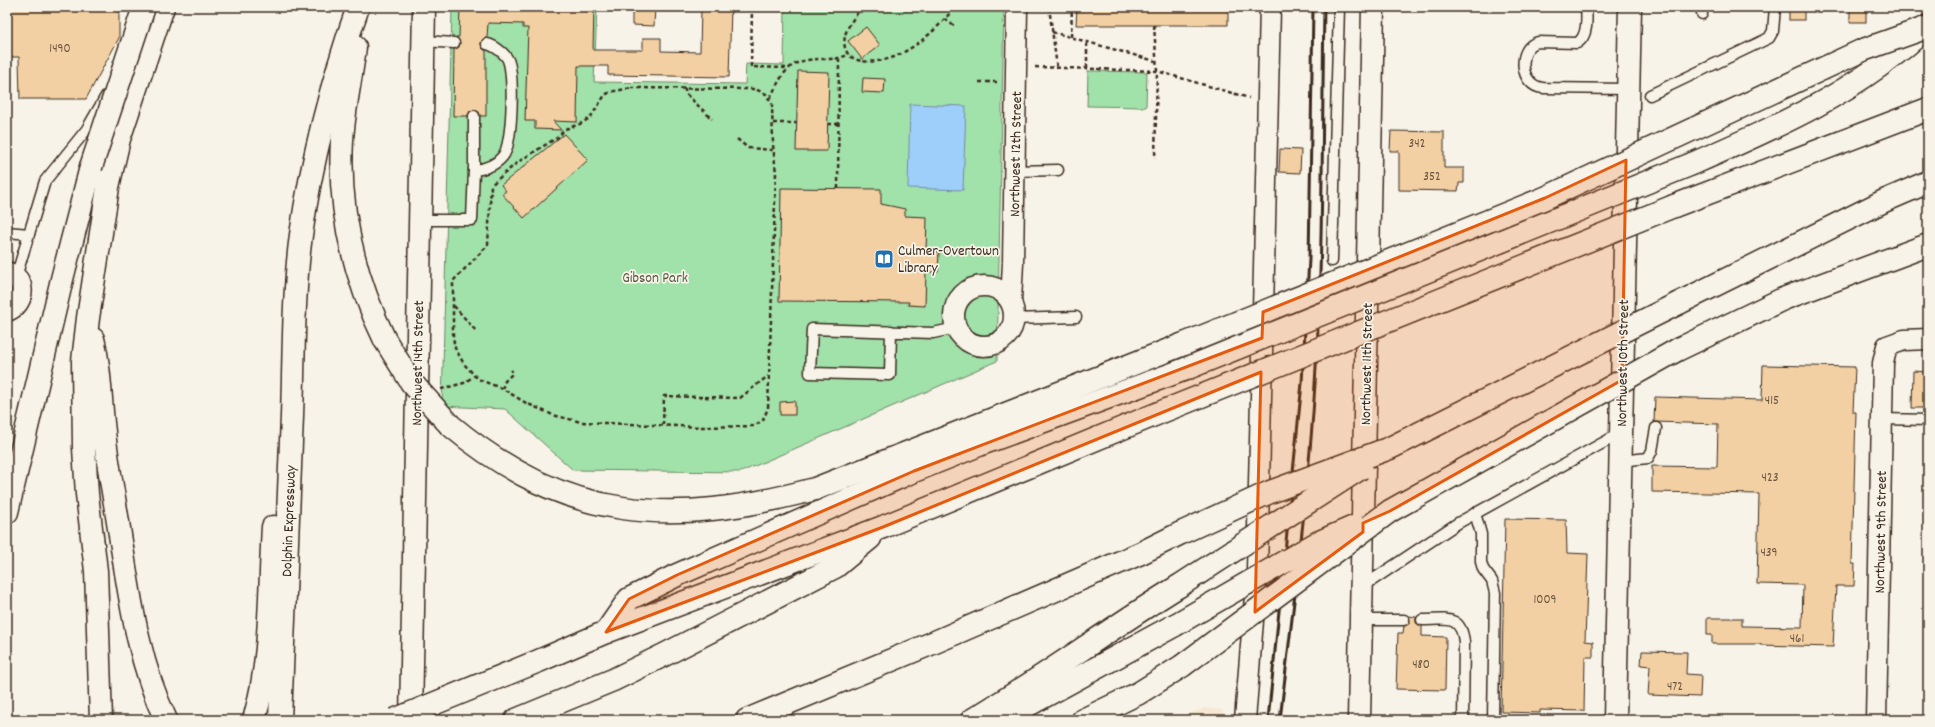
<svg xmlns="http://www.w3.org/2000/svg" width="1935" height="727" viewBox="0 0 1935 727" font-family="Dekko,sans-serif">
<rect width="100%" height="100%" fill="#f7f3e8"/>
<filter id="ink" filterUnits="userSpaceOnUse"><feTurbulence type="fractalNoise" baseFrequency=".025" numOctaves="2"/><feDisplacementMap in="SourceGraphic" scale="8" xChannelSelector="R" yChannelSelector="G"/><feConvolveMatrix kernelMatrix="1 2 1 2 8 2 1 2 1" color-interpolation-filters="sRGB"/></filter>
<g filter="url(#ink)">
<polygon fill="#f6e8d3" points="1204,708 1223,710 1222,720 1178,720"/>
<g fill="#a1e1aa" stroke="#6e8664">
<polygon points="452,7 597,7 594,82 745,84 746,64 784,65 785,7 1004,7 997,361 741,472 573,470 505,409 442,406"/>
<polygon points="1088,71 1147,72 1146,107 1087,106"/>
</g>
<polygon fill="#9ecefa" stroke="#768ca2" points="910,104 966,106 963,190 908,188"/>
<g fill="#f2d0a3" stroke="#3b2a1e">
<polygon points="7,7 119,7 119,38 86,99 20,99 19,57 7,57"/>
<polygon points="460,7 594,7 593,50 643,50 643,38 661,38 661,51 700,52 701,7 731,7 729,77 608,75 608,66 578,66 577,122 553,121 561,130 535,129 535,121 525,121 528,28 523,28 523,24 488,23 487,38 483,39 481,43 482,48 486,51 486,116 480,116 479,112 474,110 470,111 468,116 453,116 454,49 459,47 460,43 456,37 459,37"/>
<polygon points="632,7 655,7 654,26 632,25"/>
<polygon points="1077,7 1228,7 1228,25 1076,25"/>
<rect x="1789" y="7" width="15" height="13"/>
<rect x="1850" y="7" width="16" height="15"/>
<polygon points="866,27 880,45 862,59 848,41"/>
<polygon points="798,71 829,72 827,151 796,151"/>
<polygon points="863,78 885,79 884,93 862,92"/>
<polygon points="1391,131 1444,132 1444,168 1464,168 1464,183 1459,183 1458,191 1399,190 1399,151 1390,151"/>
<polygon points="564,134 588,160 524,218 502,194 506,191 501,185"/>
<polygon points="1280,149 1301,150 1300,173 1279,172"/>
<polygon points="781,188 881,189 881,204 905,209 905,216 927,217 926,252 939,252 938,272 926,272 925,306 908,305 909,302 779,301"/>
<polygon points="1763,365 1855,367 1853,412 1856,412 1852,564 1855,564 1854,586 1836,586 1833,647 1760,645 1760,644 1712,644 1712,635 1707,635 1707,618 1742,618 1742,626 1802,627 1803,585 1757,584 1759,494 1652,492 1652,466 1717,467 1718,424 1654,422 1655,397 1762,400"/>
<polygon points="1913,371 1928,372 1928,408 1912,408"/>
<polygon points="795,401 795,415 780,415 780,402"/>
<polygon points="1505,519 1566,520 1567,553 1588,554 1585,641 1593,642 1593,657 1585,657 1584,711 1540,710 1540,713 1501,712"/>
<polygon points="1409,616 1416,617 1416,623 1422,626 1422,636 1446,637 1445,690 1396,689 1398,633 1403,633 1404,626 1410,623"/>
<polygon points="1642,651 1687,652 1686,674 1701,675 1700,697 1648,695 1650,666 1641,665"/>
</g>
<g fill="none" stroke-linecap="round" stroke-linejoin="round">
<defs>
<g id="service">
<path d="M1586,7C1587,19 1588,37 1577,43L1538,42C1517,47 1519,86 1543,88L1627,89"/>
<polyline points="1702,14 1702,7"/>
<polyline points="424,41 454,43"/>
<polyline points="1650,95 1769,38 1773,31 1775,7"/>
<polyline points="474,170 474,116"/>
<polyline points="1014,171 1058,170"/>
<path d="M420,220H472L474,170C485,169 496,165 503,156C513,144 514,74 508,60C505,53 493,45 487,44"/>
<polyline points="7,232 29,234"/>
<polyline points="1332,261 1339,7"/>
<polyline points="16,277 45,181 87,129 106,96"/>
<polyline points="1014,319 1076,317"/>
<polyline points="891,331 890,375 810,373 812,329 933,333 956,328"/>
<polyline points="1882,419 1928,420"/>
<polyline points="1620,461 1648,458 1652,451 1656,428"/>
<polyline points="1475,513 1481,534 1481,562 1483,569 1492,581 1495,593 1493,720"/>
<polyline points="1362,587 1458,523 1621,433"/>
<polyline points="1361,620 1404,620"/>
<path d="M1422,620C1446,620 1461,614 1464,642L1463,720"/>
</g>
<g id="minor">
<path d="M7,272C27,278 26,304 7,311"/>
<circle cx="984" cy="316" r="30"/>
<polyline points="1011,301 1013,263 1017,7"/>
<polyline points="1245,720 1257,571 1270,7"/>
<polyline points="1876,720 1883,363 1887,346 1904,340 1928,339"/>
</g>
<g id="tertiary">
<polyline points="411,720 424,7"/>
<polyline points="1359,720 1373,7"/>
<polyline points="1615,720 1630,7"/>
</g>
<g id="motorway">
<path d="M355,47C351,78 344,109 342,140C338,210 354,277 385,340"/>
<path d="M1692,164C1777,127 1860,91 1928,26"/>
<polyline points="1674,206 1928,109"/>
<polyline points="1679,303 1884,201 1928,182"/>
<path d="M93,339C101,369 100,401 104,432C108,467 115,501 120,535C130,598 138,662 166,720"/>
<polyline points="1677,350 1783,299 1928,245"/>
<path d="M450,425C568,523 671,527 815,489L1184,344"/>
<polyline points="7,512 62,279 91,167"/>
<polyline points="606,632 629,599 677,575 914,471 984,443 1183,370"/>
<polyline points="541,660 606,632 883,527 1159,413"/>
<polyline points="101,720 96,571 87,494 84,448 83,361 88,318 108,187 119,139 163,7"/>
<path d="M254,720C272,658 269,591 273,527"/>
<path d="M280,720C284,619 288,517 292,416C294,356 293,295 301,235C312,157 332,81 358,7"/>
<polyline points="516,720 613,680 666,654 835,567 870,538"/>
<polyline points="747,720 935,642 1141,553 1181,533"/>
<path d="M972,720C1043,678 1109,629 1179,586"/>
<polyline points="1001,720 1175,625"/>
<polyline points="1083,720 1139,693 1182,666"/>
</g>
</defs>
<use href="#service" stroke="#3b2a1e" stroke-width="13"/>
<use href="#minor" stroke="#3b2a1e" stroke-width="23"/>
<use href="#tertiary" stroke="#3b2a1e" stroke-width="25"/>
<use href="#motorway" stroke="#3b2a1e" stroke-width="25"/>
<g stroke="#3b2a1e" stroke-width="2.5" stroke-dasharray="4 3" stroke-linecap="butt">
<polyline points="752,7 751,67 789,68"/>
<path d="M862,7C856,15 847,26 845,36C839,67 876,64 894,57C919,46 938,28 955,7"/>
<polyline points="1049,7 1057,67"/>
<polyline points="945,19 954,26"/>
<polyline points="1154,25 1157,71 1155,158"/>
<polyline points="1052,32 1155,61"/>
<polyline points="1071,37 1072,7"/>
<polyline points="1035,67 1157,71 1249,98"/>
<polyline points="1087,68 1087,42"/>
<polyline points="979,82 999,82"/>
<polygon points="631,88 755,89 766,94 772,104 773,145 776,173 768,408 763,420 754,426 701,427 581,422 553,415 526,403 503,389 478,379 464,364 455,348 453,337 453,281 488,245 491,185 518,162 558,137 565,129 580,124 590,118 605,95 610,92"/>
<polyline points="685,88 685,93 712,119"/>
<path d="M770,98C784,71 789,59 822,59C832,59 840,59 849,54"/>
<polyline points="773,123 797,123"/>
<polyline points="828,124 839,124"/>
<polyline points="737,139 748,148 773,150"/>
<polyline points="838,189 839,59"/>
<polyline points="454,306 476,331"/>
<polyline points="441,389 464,383 474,376"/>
<polyline points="502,389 505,381 513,373 511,370"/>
<polyline points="663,425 664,396 740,398 768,376"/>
</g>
<use href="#service" stroke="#f7f3e8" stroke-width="10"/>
<use href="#minor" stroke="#f7f3e8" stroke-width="20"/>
<use href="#tertiary" stroke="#f7f3e8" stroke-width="22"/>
<use href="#motorway" stroke="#f7f3e8" stroke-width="22"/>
<g stroke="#3b2a1e" stroke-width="3">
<polyline points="1268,720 1302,383 1309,259 1313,7"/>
<path d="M1280,720C1293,608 1308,496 1315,384C1323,259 1322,133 1324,7"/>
</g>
<defs>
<g id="motorway-bridge">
<polyline points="91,167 144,7"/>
<polyline points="385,340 411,382 450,425"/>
<polyline points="1184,344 1545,198 1863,50 1928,27"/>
<polyline points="1183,370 1692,164"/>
<polyline points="1159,413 1674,206"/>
<polyline points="1181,533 1270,492 1390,448 1679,303"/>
<polyline points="1179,586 1361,468"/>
<polyline points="1175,625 1317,543 1356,526"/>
<polyline points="1182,666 1390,511 1677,350"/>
<polyline points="394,720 541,660"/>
</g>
</defs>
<use href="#motorway-bridge" stroke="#3b2a1e" stroke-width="25" stroke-linecap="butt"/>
<use href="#motorway-bridge" stroke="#f7f3e8" stroke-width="22"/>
</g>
</g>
<path fill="#e8590c" fill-opacity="0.2" stroke="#e8590c" stroke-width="3" stroke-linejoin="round" d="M1626,160L1622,380L1390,511L1363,523V532L1255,612L1261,372L883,527L606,632L629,599L677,575L914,471L1262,338L1263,312L1545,198Z"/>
<defs>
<symbol id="library-square" viewBox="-11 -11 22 22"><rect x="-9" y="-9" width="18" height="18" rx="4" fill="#1f6fb2" stroke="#f7f3e8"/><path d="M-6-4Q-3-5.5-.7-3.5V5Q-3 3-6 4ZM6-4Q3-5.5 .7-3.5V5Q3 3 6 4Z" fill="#fff"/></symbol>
</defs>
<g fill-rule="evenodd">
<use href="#library-square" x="873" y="248" width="22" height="22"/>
</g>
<g text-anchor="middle" stroke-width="3.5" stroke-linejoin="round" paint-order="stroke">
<g font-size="13" fill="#69543f">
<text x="60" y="52">1490</text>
<text x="1417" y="147">342</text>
<text x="1432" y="180">352</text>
<text x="1772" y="404">415</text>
<text x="1770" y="481">423</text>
<text x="1769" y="556">439</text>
<text x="1545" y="603">1009</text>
<text x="1797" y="642">461</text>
<text x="1421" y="668">480</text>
<text x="1675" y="690">472</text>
</g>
<g font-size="15" fill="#3b2a1e" stroke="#f7f3e8">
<text transform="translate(1015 154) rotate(-89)" y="5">Northwest 12th Street</text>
<text transform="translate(417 363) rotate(-89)" y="5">Northwest 14th Street</text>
<text transform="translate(1622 363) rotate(-89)" y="5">Northwest 10th Street</text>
<text transform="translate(1366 364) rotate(-89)" y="5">Northwest 11th Street</text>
<text transform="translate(288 521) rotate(-88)" y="5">Dolphin Expressway</text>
<text transform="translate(1880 532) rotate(-89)" y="5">Northwest 9th Street</text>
</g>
<g font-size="15" fill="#3b2a1e" stroke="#f7f3e8" text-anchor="start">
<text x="898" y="255">Culmer-Overtown<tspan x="898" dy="17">Library</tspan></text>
</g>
<g font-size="15" fill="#545841" stroke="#f7f3e8">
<text x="655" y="282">Gibson Park</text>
</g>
</g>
<rect width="1935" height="727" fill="none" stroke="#f7f3e8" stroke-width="24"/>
<rect x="12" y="12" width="1911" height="703" fill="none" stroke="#3b2a1e" stroke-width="1.5" filter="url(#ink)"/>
</svg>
